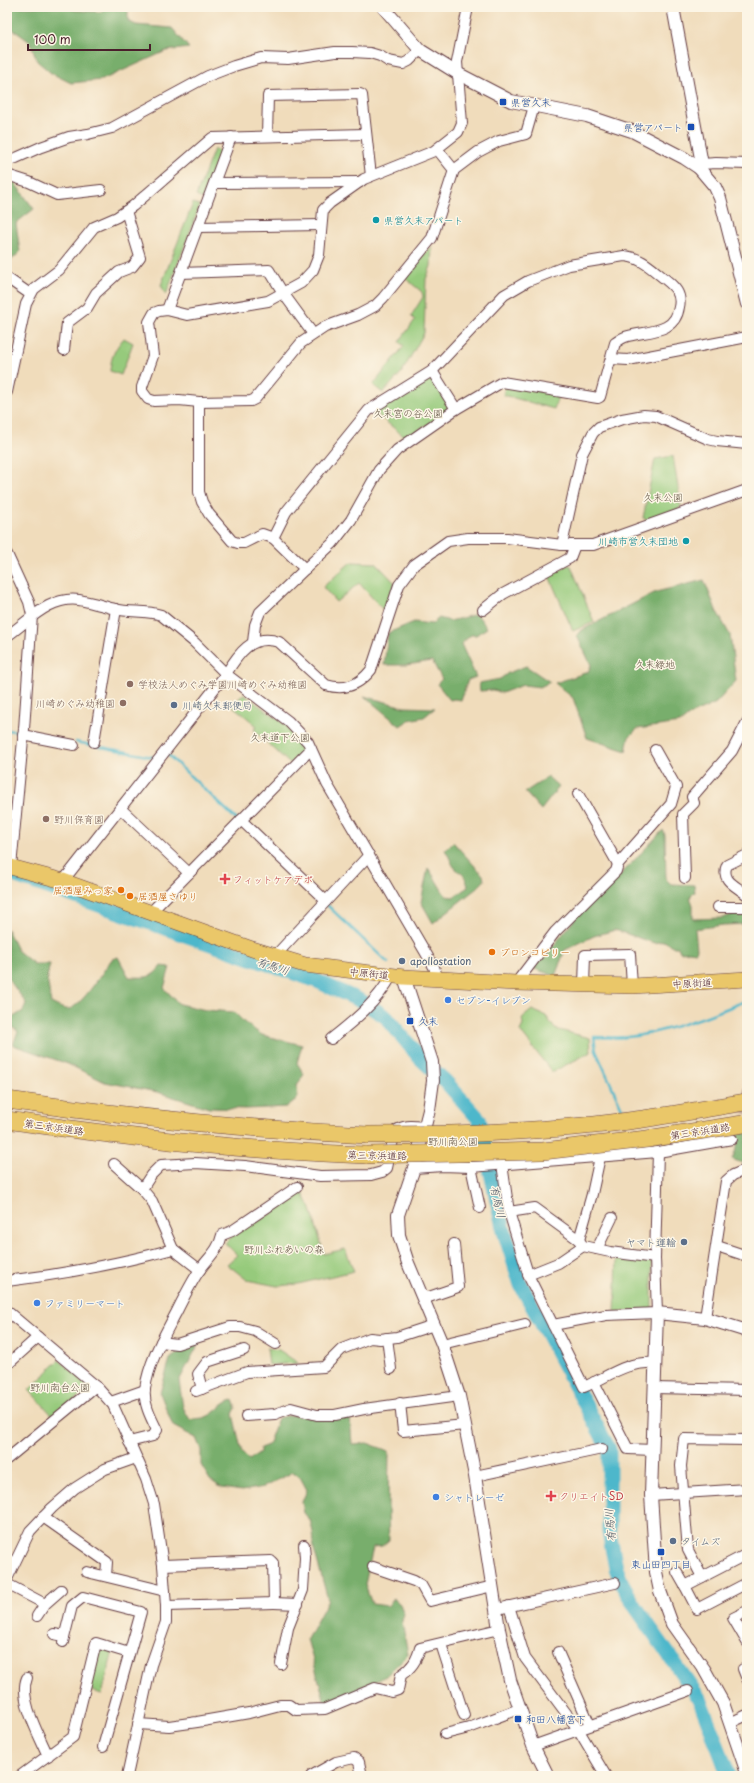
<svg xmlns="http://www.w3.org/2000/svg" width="754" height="1783" viewBox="0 0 754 1783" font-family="'Playpen Sans','Klee One',sans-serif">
<rect width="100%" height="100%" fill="#fcf5e5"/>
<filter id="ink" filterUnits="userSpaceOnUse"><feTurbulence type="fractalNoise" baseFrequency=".025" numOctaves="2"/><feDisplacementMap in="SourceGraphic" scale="8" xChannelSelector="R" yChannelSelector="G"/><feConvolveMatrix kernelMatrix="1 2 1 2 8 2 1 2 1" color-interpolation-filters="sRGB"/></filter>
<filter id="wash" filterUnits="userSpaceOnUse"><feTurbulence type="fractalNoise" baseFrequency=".012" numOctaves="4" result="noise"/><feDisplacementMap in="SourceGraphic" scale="16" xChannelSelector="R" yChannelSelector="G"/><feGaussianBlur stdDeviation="0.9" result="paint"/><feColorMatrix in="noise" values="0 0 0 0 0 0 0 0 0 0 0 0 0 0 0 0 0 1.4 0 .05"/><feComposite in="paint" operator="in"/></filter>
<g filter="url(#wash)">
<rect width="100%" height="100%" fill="#f0dcbb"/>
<g fill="#96ca7c" stroke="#707454">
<polygon points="214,149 220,152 203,199 196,196"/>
<polygon points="193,203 200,205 166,295 161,285"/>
<polygon points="432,247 431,266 426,279 424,333 402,372 383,393 373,385 404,346 399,342 415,320 411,316 423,297 422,292 405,278 416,262"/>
<path d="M124,338L133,343L121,375L110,371C111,357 115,348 124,338Z"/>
<polygon points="427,377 431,378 448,403 449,411 406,438 373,411"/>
<polygon points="506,383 559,394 554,409 503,395"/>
<polygon points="673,456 681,506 679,509 647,520 643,518 655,459"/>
<polygon points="351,562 376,563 395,583 385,612 359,583 336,602 323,587"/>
<polygon points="568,565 571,566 594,622 573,631 549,576"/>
<polygon points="243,694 289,727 299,737 303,751 290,764 254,730 257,726 233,706"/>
<polygon points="532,1010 546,1016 555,1029 590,1038 591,1052 552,1072 520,1031 523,1025 522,1018"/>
<polygon points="302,1191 311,1209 324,1254 345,1249 354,1271 298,1284 277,1286 247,1280 227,1264 237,1255 225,1243 235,1234 273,1212"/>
<polygon points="617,1257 652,1262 652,1310 615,1312"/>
<polygon points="267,1348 279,1350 298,1363 269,1365"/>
<polygon points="59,1360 88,1385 88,1389 54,1417 29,1390"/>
<polygon points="103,1648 113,1651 102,1694 88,1690 99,1650"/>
</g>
<g fill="#78ae6c" stroke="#61664c">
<polygon points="7,7 72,7 73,10 100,12 108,7 125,7 128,11 128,21 136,25 172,28 189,48 166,51 102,80 71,83 51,73 37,61 30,42 7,25"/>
<polygon points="7,178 12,179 34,209 16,223 20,252 7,264"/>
<polygon points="704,580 716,610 730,635 736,681 716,703 690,715 680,723 637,729 629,737 626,751 587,738 573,698 555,683 588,672 591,665 577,636 582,630 656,592"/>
<polygon points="477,614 487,628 476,635 471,635 461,644 476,677 468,680 461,700 454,699 450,700 437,684 442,679 432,661 406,665 384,665 388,633 414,622 432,624 439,618 450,621"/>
<polygon points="526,666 550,682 540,687 523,685 502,693 493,690 480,691 479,683 500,679 508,673"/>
<polygon points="364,696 404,707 435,708 424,717 409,720 400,726"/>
<polygon points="548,777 559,787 541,810 525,792"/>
<polygon points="663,830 665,835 666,879 671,884 694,885 695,892 690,897 693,905 693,919 723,918 746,910 747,910 747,924 723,925 695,929 697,949 696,952 689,951 680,952 678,947 674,947 664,941 654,943 615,930 594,936 565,950 555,976 532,968 554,945 588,903 605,891"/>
<path d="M453,842L483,875L484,881L477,888L433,923L421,902L428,868C435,877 439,887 446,896L453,897L468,887C465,873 463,876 454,867C451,863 449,855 445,850Z"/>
<path d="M7,929L17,950L34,964H50L47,977L51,1003C56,1005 63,1010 69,1009C83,1005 103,971 112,959L118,957L129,977C144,977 151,980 161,966L170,967L164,988L179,1004L206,1010L234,1012L245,1023L262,1035L302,1045L297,1063L304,1074L297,1086L298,1098L286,1107L247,1109L209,1108L157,1092L105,1082L68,1064L13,1045L18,1031L7,1024V1021L23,1011L26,1003L7,977Z"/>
<polygon points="747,1132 747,1161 742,1163 732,1159 737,1147 738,1134"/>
<path d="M199,1343L179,1381L183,1407L190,1420C195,1418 202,1419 206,1417C216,1413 223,1402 233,1400L236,1408L233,1414L242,1453L249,1460L260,1452V1448L268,1445L278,1418L292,1415L326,1419L350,1416L352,1444L367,1443L389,1451L388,1509L389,1540L382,1546L373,1547L365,1585L372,1604L388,1606L393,1598L400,1604L404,1614L402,1621L408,1654L386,1676L326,1706L307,1639L328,1600L314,1549L313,1532L310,1520L304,1513L302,1502L307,1490L300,1477L293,1472L264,1487L242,1491L222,1488L210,1480L201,1465V1450L196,1438L173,1426L160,1393L170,1359L179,1352Z"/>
</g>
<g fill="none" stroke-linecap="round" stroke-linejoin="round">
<g stroke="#4eb7cb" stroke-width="2.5">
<polyline points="7,730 22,732"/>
<polyline points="76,742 157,758"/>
<polyline points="166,753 237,820"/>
<polyline points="326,904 388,963"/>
<path d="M623,1111L596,1051L594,1037C605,1037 617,1038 628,1037C664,1033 709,1016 743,1002H747"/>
</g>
<polyline stroke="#4eb7cb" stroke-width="15" points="7,873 317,981 363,1002 386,1017 420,1058 445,1081 479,1119 504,1231 521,1285 609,1449 609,1532 616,1568 623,1586 637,1609 699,1698 729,1776"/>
</g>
</g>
<g filter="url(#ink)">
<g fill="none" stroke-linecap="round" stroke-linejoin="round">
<polyline stroke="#cfb69e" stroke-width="10" stroke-dasharray="10 5" stroke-linecap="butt" points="736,1128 747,1091"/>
<defs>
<g id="minor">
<polyline points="468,7 457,62 462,123 458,132 434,151 364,179 330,203 323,210 319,255 313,270 301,283 268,301 187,315 167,310 159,311 154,313 149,322 153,356 142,387 142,391 148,399 154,401 179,400 199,402 251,401 255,399 301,343 325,327 358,315 375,306 383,298 432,238 454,170 478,152 499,141 526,134 534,106"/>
<polyline points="267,136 268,96 360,94 362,95 371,176"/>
<polyline points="437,149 454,170"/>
<polyline points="7,160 16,158 41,147 69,137 88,134 112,128 208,76 234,66 261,58 288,59 335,52 352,52 370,53 380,56 388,61 403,64 409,61 420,50"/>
<polyline points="702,164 716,163 747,164"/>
<polyline points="7,175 29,182 57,195 101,190"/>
<polyline points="216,183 360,182"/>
<polyline points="198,227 321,225"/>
<polyline points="181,273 269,270 283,293 313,334"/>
<polyline points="7,278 30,294"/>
<polyline points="167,310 231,137"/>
<polyline points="64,350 67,323 87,308 96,293 119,272 132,267 140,257 126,211"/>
<polyline points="611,359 628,360 747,337"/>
<polyline points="432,371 456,409"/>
<polyline points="7,392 26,304 34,289 59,270 94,227 117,217 133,206 212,138 365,134"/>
<polyline points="199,402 199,492 202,502 209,514 232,541 238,543 244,543 262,534 273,538 305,569 260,612 255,625 253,642"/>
<path d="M273,538L286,512L369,410L432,371L504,295L528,281L569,265L624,256C641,257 652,269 665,279C675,287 682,294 679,307C675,335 646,330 625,337C622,338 618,341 615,343L600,397L598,398L502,382L456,409L397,450L379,470L351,520L333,543L305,569"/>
<polyline points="562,545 582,454 593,433 599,427 622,419 644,415 656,416 708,439 717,441 747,444"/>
<polyline points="7,554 29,602 32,615 24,729 11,867"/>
<polyline points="483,610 503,594 570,558 575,545"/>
<path d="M7,636C29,621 49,596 79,600C91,602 103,606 115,609C130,613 146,610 161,615L194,642L226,674L288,721L308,742L327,784L434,967L438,979"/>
<polyline points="23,735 74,745"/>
<polyline points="94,742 116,609"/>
<polyline points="578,794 618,864"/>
<polyline points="121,809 189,873"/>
<polyline points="241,820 326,901"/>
<path d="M747,855L727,865C720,881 737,886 747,895"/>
<polyline points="685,878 683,814 694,803 692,797 732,751 747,722"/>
<path d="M63,881L226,674C238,654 252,633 279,642L326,685C345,691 359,685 371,670L399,585L414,565L448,541L468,538H507L562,545H593L747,490"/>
<polyline points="718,907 747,907"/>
<polyline points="150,913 311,749"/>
<polyline points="275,956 369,855"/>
<polyline points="516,983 555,932 616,871 618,864 671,804 676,787 655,750"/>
<polyline points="584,985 585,955 630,954 632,986"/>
<path d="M331,1039C355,1020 377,1002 392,975"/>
<polyline points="114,1164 142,1189 152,1201 173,1249 200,1270"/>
<path d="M502,1164L509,1212L529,1277L584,1387C609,1376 627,1361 654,1363"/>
<polyline points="471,1167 480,1208"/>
<polyline points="414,1168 443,1166 471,1167 658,1152 732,1139"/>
<path d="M142,1189L151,1175L161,1165L195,1163L245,1166L320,1176L371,1175L382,1172L387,1168L395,1131C404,1124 414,1126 425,1127"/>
<polyline points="509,1212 535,1208 579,1240 583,1246 610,1252 655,1258"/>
<polyline points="579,1240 592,1194 600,1157"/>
<polyline points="717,1246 747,1256"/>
<polyline points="597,1249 612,1218"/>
<polyline points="528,1275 558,1263 583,1246"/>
<path d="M7,1281C63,1274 118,1264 173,1249"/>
<polyline points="423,1299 458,1287 454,1244"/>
<polyline points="7,1311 96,1386 113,1405 146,1479 154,1504 163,1565 166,1606 166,1622 151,1665 127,1776"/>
<polyline points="705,1318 726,1181 733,1175 747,1169"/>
<polyline points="553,1325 606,1315 657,1313 655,1258 658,1152"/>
<polyline points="387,1338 391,1369"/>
<polyline points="161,1342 177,1344 230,1327 240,1327 255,1331 276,1344"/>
<polyline points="442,1344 525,1324"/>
<polyline points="7,1365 38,1337"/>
<polyline points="594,1382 628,1449 653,1450"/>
<polyline points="654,1388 747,1390"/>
<polyline points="202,1389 198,1374 207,1362 244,1350"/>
<polyline points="196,1391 247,1372 324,1367 342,1349 370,1338 380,1339 397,1337 434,1325"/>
<polyline points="111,1402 145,1390"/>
<polyline points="400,1403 403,1431 465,1425"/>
<polyline points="246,1416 275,1414 291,1408 317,1415 335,1415 364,1409 459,1396"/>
<path d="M129,1442L153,1436L157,1430C151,1418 143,1403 145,1389C149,1361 164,1336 177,1311C184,1297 191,1283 199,1271C207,1259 219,1250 222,1235L232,1231L297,1187"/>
<polyline points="7,1459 96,1386"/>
<polyline points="475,1476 602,1449"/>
<polyline points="651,1495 747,1489"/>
<polyline points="43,1517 107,1562 106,1576"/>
<polyline points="747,1554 685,1586 697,1609 747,1583"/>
<polyline points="163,1565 271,1561 273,1563 274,1603 166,1606"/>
<polyline points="373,1567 414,1581 421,1585 430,1601 493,1586"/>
<polyline points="87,1572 165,1591"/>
<polyline points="677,1572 685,1586"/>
<polyline points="702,1577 688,1550 681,1466 684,1439 747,1440"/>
<polyline points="7,1579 30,1531 52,1508 75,1488 105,1469 136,1458"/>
<polyline points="7,1584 45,1604"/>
<polyline points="274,1603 298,1604"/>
<polyline points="509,1606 525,1658 578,1729 606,1776"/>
<polyline points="497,1609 615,1583"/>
<polyline points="747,1611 733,1618 747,1642"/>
<polyline points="37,1616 45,1604 61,1590"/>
<polyline points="54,1634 64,1636"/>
<polyline points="63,1642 72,1606 83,1597 141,1612 103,1747"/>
<polyline points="441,1644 464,1715"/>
<polyline points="558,1652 590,1725"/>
<polyline points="281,1664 288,1628 303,1590 305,1558 304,1545"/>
<polyline points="747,1667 743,1669 747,1679"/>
<path d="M27,1678C18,1698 40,1737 48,1756"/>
<polyline points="730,1723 747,1715"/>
<path d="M138,1724L169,1726L197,1722L249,1713L280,1705H289L296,1710L325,1709L375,1688L392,1692L398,1690L401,1675C412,1668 417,1660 420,1648L499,1629"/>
<polyline points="445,1734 469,1728 519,1709"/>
<polyline points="533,1746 688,1691"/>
<polyline points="20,1776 73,1737 96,1643 129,1653"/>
<polyline points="311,1776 336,1762 354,1758 359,1762 362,1776"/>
</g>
<g id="tertiary">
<polyline points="383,7 420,50 457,73 511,101 587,116 632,131 684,158 699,168 715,187 720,198 747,304"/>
<polyline points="673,7 702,164 699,168"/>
<polyline points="404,977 432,1062 433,1081 429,1110 414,1168 398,1215 399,1235 408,1263 442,1344 459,1396 475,1476 499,1629 510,1680 533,1746 548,1776"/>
<polyline points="747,1331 705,1318 657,1313 651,1495 656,1572 660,1591 672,1624 704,1669 723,1703 747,1773"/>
</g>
<polyline id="primary" points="7,866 63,881 252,949 305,965 404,977 516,983 633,986 747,979"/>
<g id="motorway">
<path d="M7,1100C126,1117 246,1129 367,1135"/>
<path d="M7,1120C127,1138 246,1151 367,1155"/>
</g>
</defs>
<use href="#minor" stroke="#633b41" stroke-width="12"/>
<use href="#tertiary" stroke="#633b41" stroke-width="14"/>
<use href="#primary" stroke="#633b41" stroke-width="16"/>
<use href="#motorway" stroke="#633b41" stroke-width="18"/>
<use href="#minor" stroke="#fff" stroke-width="10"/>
<use href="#tertiary" stroke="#fff" stroke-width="12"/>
<use href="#primary" stroke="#eac769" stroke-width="15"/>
<use href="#motorway" stroke="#eac769" stroke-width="17"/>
<defs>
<g id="motorway-bridge">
<path d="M367,1135C459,1135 552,1132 643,1119C677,1114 711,1108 745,1102"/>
<polyline points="367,1155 543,1151 647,1139 743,1124"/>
</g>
</defs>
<use href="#motorway-bridge" stroke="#633b41" stroke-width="18" stroke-linecap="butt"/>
<use href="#motorway-bridge" stroke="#eac769" stroke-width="17"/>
</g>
</g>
<g fill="#1a4fb4" stroke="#fcf5e5" stroke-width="1.5">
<rect x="499" y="98" width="8" height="8" rx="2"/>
<rect x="687" y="123" width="8" height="8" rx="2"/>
<rect x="406" y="1017" width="8" height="8" rx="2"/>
<rect x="657" y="1548" width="8" height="8" rx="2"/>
<rect x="514" y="1715" width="8" height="8" rx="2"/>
</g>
<g fill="#0f9aa8" stroke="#fcf5e5" stroke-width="1.5">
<circle cx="376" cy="220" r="4"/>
<circle cx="686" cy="541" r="4"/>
</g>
<g fill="#8d6e63" stroke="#fcf5e5" stroke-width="1.5">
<circle cx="130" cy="684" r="4"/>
<circle cx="123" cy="703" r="4"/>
<circle cx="46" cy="819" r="4"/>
</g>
<g fill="#5c6f8a" stroke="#fcf5e5" stroke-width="1.5">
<circle cx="174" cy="705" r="4"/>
<circle cx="402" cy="961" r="4"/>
<circle cx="684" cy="1242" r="4"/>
<circle cx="673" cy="1541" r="4"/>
</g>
<g fill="#e0444e" stroke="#fcf5e5" stroke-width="1.5">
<path d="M223 873h4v4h4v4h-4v4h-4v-4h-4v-4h4z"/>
<path d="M549 1490h4v4h4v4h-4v4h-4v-4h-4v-4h4z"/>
</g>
<g fill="#e8710a" stroke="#fcf5e5" stroke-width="1.5">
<circle cx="121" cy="890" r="4"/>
<circle cx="130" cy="896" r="4"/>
<circle cx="492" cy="952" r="4"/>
</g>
<g fill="#3f7fe0" stroke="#fcf5e5" stroke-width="1.5">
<circle cx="448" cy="1000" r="4"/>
<circle cx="37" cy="1303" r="4"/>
<circle cx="436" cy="1497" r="4"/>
</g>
<g text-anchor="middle" stroke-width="3" stroke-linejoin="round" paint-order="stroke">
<g font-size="10" fill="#164399" stroke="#fcf5e5" text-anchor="start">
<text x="511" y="106">県営久末</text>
<text x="683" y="131" text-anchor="end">県営アパート</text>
<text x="418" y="1025">久末</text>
<text x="661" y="1568" text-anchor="middle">東山田四丁目</text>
<text x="526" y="1723">和田八幡宮下</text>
</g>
<g font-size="10" fill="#0d838f" stroke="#fcf5e5" text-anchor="start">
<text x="384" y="224">県営久末アパート</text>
<text x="678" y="545" text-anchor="end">川崎市営久末団地</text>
</g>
<g font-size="10" fill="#615243" stroke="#fcf5e5">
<text x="408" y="417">久末宮の谷公園</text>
<text x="663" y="501">久末公園</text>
<text x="655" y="668">久末緑地</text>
<text x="280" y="741">久末道下公園</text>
<text x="453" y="1145">野川南公園</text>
<text x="284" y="1253">野川ふれあいの森</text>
<text x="60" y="1391">野川南台公園</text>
</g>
<g font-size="10" fill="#785e54" stroke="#fcf5e5" text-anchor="start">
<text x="138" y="688">学校法人めぐみ学園川崎めぐみ幼稚園</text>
<text x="115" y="707" text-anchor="end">川崎めぐみ幼稚園</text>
<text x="54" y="823">野川保育園</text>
</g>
<g font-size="10" fill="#4e5e75" stroke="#fcf5e5" text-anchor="start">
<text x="182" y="709">川崎久末郵便局</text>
<text x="410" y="965">apollostation</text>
<text x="676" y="1246" text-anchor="end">ヤマト運輸</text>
<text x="681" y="1545">タイムズ</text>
</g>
<g font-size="10" fill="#be3a42" stroke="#fcf5e5" text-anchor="start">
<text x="233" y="883">フィットケアデポ</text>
<text x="559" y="1500">クリエイトSD</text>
</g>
<g font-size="10" fill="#c56008" stroke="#fcf5e5" text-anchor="start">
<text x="113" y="894" text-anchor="end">居酒屋みっ家</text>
<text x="138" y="900">居酒屋さゆり</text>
<text x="500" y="956">ブロンコビリー</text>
</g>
<g font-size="10" fill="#4a1f2b" stroke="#fcf5e5">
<text transform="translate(369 973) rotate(6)" y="4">中原街道</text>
<text transform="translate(692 983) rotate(-3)" y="4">中原街道</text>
<text transform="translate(54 1127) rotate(8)" y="4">第三京浜道路</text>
<text transform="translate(700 1131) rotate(-9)" y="4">第三京浜道路</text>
<text transform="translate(377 1155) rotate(1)" y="4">第三京浜道路</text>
</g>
<g font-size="10" fill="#366cbe" stroke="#fcf5e5" text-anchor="start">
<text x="456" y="1004">セブン-イレブン</text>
<text x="45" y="1307">ファミリーマート</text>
<text x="444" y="1501">シャトレーゼ</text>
</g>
<g font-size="11" font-style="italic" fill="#4b5463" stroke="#fcf5e5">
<text transform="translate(273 966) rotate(19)" y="4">有馬川</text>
<text transform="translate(498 1202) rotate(77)" y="4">有馬川</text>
<text transform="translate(610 1525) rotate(-94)" y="4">有馬川</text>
</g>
</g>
<rect width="754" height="1783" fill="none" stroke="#fcf5e5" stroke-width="24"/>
<path d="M28 44v6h122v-6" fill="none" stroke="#4a1f2b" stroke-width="2"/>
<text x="34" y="44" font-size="12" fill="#4a1f2b" stroke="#fcf5e5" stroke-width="3" paint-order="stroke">100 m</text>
</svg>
